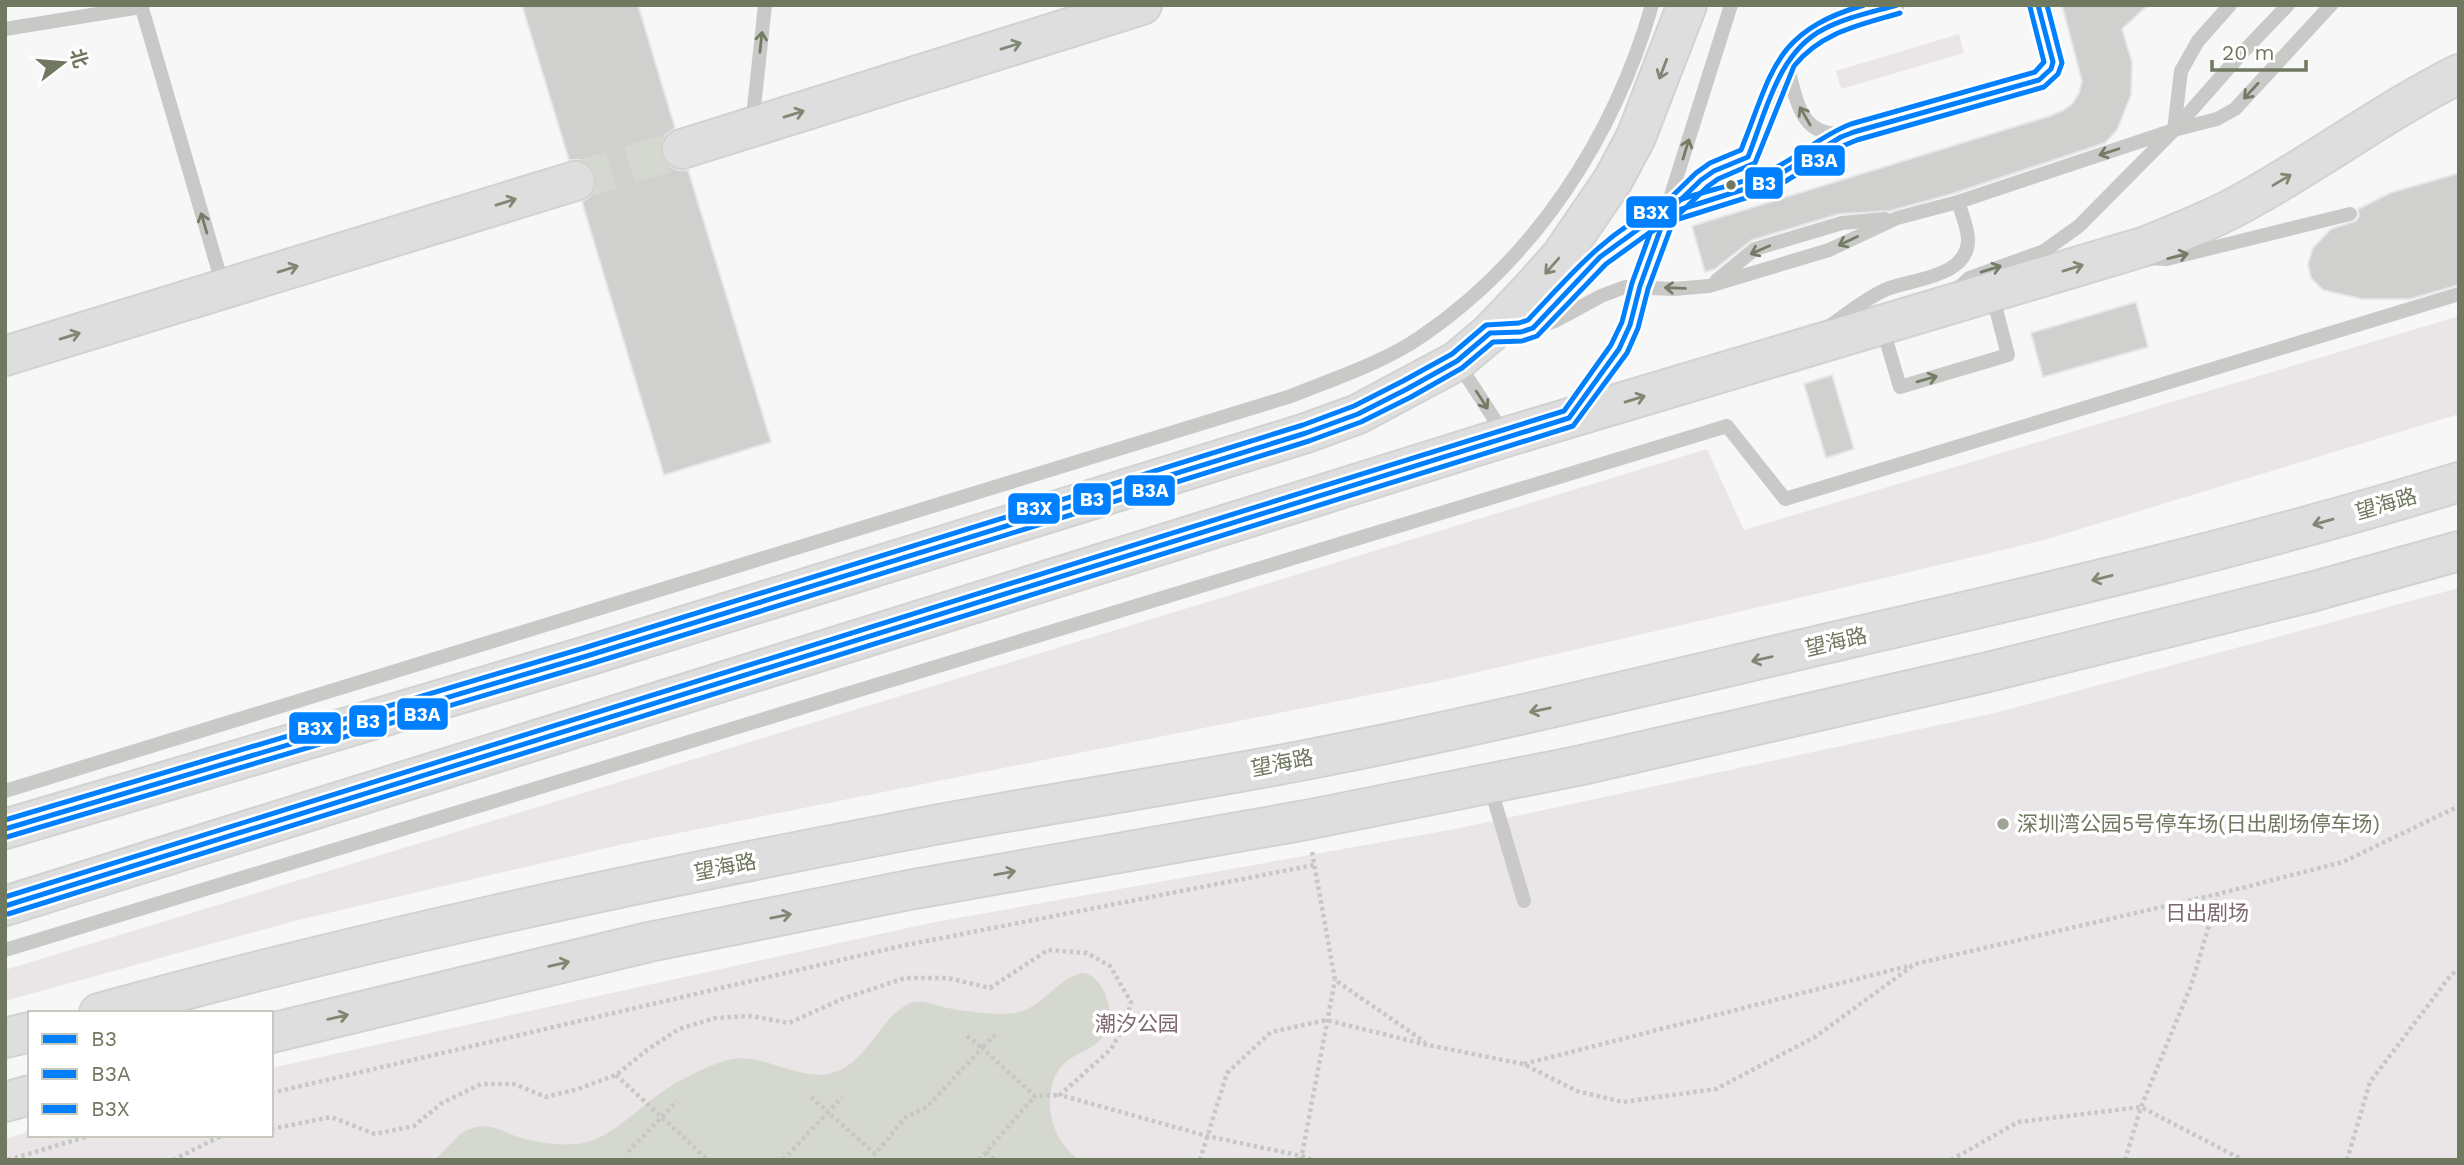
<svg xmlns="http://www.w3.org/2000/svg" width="2464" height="1165" viewBox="0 0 2464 1165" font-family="'Work Sans','Noto Sans SC',sans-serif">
<rect width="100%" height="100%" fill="#f7f7f7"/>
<g fill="#eae5e7">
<polygon points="1959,34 1964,53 1841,89 1836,71"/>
<polygon points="2459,316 2459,414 2044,540 1863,583 1448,679 624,844 298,920 5,1001 5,970 1707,449 1744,530"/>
<polygon points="2459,588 2459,1160 5,1160 5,1139 30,1131 30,1135 271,1135 271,1068 930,923 1455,829 1995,713"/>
</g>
<path fill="#d5d8ce" d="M1082,973C1101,974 1111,1003 1110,1020C1110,1027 1105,1034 1101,1039C1094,1049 1075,1053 1065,1063C1043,1083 1047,1122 1063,1144C1067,1150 1073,1155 1079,1160H434C446,1151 457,1133 470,1129C486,1123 496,1128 510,1134C529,1142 563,1147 583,1143C613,1136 634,1112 658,1095C678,1080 701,1069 724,1061C757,1049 795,1080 828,1074C869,1066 879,1015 911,1003C922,999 936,1006 947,1008C965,1011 998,1016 1015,1013C1044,1008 1055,979 1082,973Z"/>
<g fill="#d0d1ce" stroke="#e6e6e6" stroke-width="2">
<polygon points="522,5 638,5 675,128 666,135 661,145 661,155 668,165 678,170 688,170 771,442 664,475 582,202 591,195 596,187 596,175 589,165 581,160 569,160"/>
<polygon points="2062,5 2148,5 2122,29 2132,62 2131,95 2117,130 2105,143 1955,193 1890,211 1839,214 1752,240 1715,269 1705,272 1692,226 2050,116 2064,110 2073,103 2079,93 2082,81"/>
<polygon points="2459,173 2459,285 2410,299 2362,299 2323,290 2311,278 2308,264 2313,248 2331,229 2356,221 2359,216 2358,209 2390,193"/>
<polygon points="2136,302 2148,347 2043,377 2031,333"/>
<polygon points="1832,375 1854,449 1826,458 1804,384"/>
</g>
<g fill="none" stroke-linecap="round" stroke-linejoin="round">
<polyline stroke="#d5d7d1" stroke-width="38" stroke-dasharray="38 19" stroke-linecap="butt" points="575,181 682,149"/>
<defs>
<g id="primary">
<path d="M99,1013C360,941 627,884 893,833C1028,806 1165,787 1300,761C1483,726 1665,681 1846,639C2051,592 2258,544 2459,482"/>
<polyline points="271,1033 649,942 909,890 1306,820 1582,765 1984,673 2311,592 2459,551"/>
<polyline points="5,1038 30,1032"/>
<polyline points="5,1102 30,1095"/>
</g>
<g id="highway">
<polyline points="682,149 1142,5"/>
<polyline points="5,356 575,181"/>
<polyline points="5,829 587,656 1306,433 1358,414 1457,361 1490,333 1528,293 1561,256 1613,180 1636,137 1687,5"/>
<path d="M5,906L1509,436L2146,246C2183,231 2219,217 2253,197C2323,158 2387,110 2459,74"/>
</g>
</defs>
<use href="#primary" stroke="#d2d3d1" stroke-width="42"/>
<use href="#highway" stroke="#d2d2d1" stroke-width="42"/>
<g stroke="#c7c7c5" stroke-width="4.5" stroke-dasharray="3.5 3.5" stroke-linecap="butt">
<polyline points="1312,852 1335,980 1425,1042"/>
<polyline points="967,1036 982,1048 995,1035"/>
<polyline points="1524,1064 1912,965"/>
<polyline points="616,1075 708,1160"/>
<polyline points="271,1093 901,946 1314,865"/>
<polyline points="811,1097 828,1112 842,1097"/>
<polyline points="271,1129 331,1117 375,1134 414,1126 442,1103 481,1084 514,1084 546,1097 578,1089 616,1075 647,1050 679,1029 715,1018 751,1016 789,1023 842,999 905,978 948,978 990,988 1048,950 1087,953 1110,966 1131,1002 1125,1025 1111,1049 1060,1095 1207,1136 1302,1156 1312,1160"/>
<polyline points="628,1152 677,1101"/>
<polyline points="986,1152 995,1160"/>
<polyline points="8,1160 92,1135"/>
<polyline points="173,1160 223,1135"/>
<polyline points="783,1160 828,1112 875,1154 906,1117 927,1107 982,1048 1035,1096 1060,1095"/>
<polyline points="979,1160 1035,1096"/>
<polyline points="1200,1160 1227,1073 1271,1032 1326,1020 1428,1045 1523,1064 1577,1091 1623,1102 1716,1089 1815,1037 1915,964 2218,894 2343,862 2459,806"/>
<polyline points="1301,1160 1335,980"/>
<polyline points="1951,1160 2018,1122 2141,1107 2243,1160"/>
<polyline points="2125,1160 2141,1107 2191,986 2218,895"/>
<polyline points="2347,1160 2370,1082 2451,975 2459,969"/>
</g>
<g stroke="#c9cac8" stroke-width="14">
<polyline points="141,5 223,286"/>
<polyline points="5,29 141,7"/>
<path d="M1786,62C1797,97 1798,139 1845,133"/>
<polyline points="752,126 765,5"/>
<polyline points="2174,130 2181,71 2198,41 2230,5"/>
<polyline points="1669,211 1701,180 1714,171 1748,157 1786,62 1801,42 1822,28 1837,23 1898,5"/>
<polyline points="2147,258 2167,259 2350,214"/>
<polyline points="1717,280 1755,249 1842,223 1885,219"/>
<polyline points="1953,293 1969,278 2044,251 2079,226 2174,130 2241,54 2288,5"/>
<polyline points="1882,326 1900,387 2008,355 1992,294"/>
<polyline points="1534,327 1600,257 1644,225 1666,214 1767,182 1841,137 1854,132 2039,80 2051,69 2053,62 2038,5"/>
<path d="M1828,327C1847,314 1866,298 1887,289C1912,279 1970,277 1968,238C1967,226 1962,214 1958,202"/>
<polyline points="1501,333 1521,332 1555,321 1601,296 1625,287 1674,289 1709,286 1829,250 1897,218 1958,202 2174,130 2217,119 2235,109 2331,5"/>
<polyline points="1458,363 1495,420 1506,433"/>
<polyline points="1577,406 1619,349 1630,325 1731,5"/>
<polyline points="1490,786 1524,901"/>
<path d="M5,791L1291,396C1333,379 1385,362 1422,336C1536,258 1614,137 1652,5"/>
<polyline points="5,950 1727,426 1785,499 2459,294"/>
</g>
<use href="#primary" stroke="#dedede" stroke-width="38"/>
<use href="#highway" stroke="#dedede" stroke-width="38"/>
<defs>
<g id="bus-1">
<polyline points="5,829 587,656 1306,433 1358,414 1407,389 1457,361 1490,333 1521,332 1533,328 1600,257 1644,225 1666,214 1767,182 1841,137 1854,132 2039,80 2051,69 2053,62 2038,5"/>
<path d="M5,906L1569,418L1619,349L1630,325L1640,286L1666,214L1701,180L1714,171L1748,157C1766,112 1778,52 1824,29C1847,17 1873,12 1897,5"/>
</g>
<g id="bus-2">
<polyline points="7,837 590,664 1309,441 1361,422 1411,397 1462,368 1493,342 1522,341 1537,336 1606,264 1649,233 1669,222 1771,190 1845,145 1857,140 2044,87 2058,74 2062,63 2047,5"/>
<path d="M8,914L1573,426L1627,353L1638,328L1648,289L1674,219L1707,187L1718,179L1755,163L1794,66C1821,32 1860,25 1900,13"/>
</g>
<g id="bus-3">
<path d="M5,820L584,648L1303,425L1354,406L1403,381L1452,354L1486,325L1519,323L1528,320C1568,278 1606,231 1661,207C1694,192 1730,188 1763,174C1794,161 1819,136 1851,124L2035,72L2044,62L2030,7"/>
<path d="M5,897L1564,411L1611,345L1622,322L1632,283L1659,209L1696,173L1710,163L1741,150C1773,71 1773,32 1864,5"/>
</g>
</defs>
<use href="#bus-1" stroke="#fff" stroke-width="10"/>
<use href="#bus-2" stroke="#fff" stroke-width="10"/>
<use href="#bus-3" stroke="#fff" stroke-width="10"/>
<use href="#bus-1" stroke="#0080ff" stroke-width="5"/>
<use href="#bus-2" stroke="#0080ff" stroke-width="5"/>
<use href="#bus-3" stroke="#0080ff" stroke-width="5"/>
</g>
<defs><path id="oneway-shaft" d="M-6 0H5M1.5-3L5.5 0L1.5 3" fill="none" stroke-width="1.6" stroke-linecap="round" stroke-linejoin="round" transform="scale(1.75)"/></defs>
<g stroke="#747c65">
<use href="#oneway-shaft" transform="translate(761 42) rotate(-84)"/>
<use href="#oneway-shaft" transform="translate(2251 91) rotate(133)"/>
<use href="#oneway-shaft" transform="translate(1805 116) rotate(-120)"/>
<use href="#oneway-shaft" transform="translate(1686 149) rotate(-73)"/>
<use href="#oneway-shaft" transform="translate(2109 152) rotate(162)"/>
<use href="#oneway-shaft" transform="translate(204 223) rotate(-106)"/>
<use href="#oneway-shaft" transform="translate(1848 241) rotate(155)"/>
<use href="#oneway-shaft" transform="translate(1760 250) rotate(156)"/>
<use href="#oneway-shaft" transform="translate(2178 256) rotate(-14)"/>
<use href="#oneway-shaft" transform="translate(1991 269) rotate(-17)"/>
<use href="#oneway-shaft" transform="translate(1675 288) rotate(-178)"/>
<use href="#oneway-shaft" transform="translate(1927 379) rotate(-16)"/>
<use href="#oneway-shaft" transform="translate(1482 400) rotate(57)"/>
</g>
<g stroke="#808773">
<use href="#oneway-shaft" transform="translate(1011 46) rotate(-17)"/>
<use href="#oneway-shaft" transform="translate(1663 69) rotate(111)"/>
<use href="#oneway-shaft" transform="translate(794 114) rotate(-17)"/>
<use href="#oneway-shaft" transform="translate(2282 180) rotate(-31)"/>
<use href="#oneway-shaft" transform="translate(506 202) rotate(-17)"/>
<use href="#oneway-shaft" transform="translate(1552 266) rotate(131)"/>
<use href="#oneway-shaft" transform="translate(2073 268) rotate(-17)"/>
<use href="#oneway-shaft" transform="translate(288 269) rotate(-17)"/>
<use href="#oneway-shaft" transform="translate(70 336) rotate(-17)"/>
<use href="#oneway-shaft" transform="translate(1635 399) rotate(-17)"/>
<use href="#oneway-shaft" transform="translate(2323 522) rotate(164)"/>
<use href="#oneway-shaft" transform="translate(2102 578) rotate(166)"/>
<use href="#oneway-shaft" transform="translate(1762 659) rotate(167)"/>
<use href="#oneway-shaft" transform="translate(1540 710) rotate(168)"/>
<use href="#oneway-shaft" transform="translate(1005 873) rotate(-10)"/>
<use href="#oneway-shaft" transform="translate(781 916) rotate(-11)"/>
<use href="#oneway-shaft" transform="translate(559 964) rotate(-13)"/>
<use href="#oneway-shaft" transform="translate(338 1017) rotate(-13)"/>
</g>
<circle fill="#707860" stroke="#fff" stroke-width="2.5" cx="1731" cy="185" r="6"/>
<circle fill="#9fa495" stroke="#fff" stroke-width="2.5" cx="2003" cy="824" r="7"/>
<g text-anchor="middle" stroke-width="7" stroke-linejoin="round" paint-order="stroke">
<g font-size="21" fill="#707860" stroke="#fff">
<text transform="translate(2386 504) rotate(-16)" y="7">望海路</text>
<text transform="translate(1836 642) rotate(-13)" y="7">望海路</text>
<text transform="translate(1282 763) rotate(-11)" y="7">望海路</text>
<text transform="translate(725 867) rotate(-11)" y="7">望海路</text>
</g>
<g font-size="21" fill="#707860" stroke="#fff" text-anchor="start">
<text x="2017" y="831">深圳湾公园5号停车场(日出剧场停车场)</text>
</g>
<g font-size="21" fill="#7c686d" stroke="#fff">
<text x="2207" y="920">日出剧场</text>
<text x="1137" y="1031">潮汐公园</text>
</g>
</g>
<g stroke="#fff" stroke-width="2.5">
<rect x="1793" y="144" width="53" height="33" rx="7" fill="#0080ff"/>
<rect x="1744" y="166" width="40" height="34" rx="7" fill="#0080ff"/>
<rect x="1625" y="195" width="53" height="34" rx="7" fill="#0080ff"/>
<rect x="1123" y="474" width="53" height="33" rx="7" fill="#0080ff"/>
<rect x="1072" y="482" width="40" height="34" rx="7" fill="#0080ff"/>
<rect x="1007" y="492" width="54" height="33" rx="7" fill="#0080ff"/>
<rect x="396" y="697" width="53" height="34" rx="7" fill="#0080ff"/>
<rect x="348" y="704" width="40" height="34" rx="7" fill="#0080ff"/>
<rect x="288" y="711" width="54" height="34" rx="7" fill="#0080ff"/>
</g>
<g font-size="19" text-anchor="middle" font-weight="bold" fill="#fff">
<text x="1819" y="167">B3A</text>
<text x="1764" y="190">B3</text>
<text x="1651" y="219">B3X</text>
<text x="1150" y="497">B3A</text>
<text x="1092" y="506">B3</text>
<text x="1034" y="515">B3X</text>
<text x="422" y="721">B3A</text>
<text x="368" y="728">B3</text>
<text x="315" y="735">B3X</text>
</g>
<rect width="2464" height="1165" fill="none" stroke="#707860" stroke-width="14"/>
<rect x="28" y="1011" width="245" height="126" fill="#ffffff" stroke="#c6c9bf" stroke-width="2"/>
<rect x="42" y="1034" width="35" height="10" fill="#0080ff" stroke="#c6c9bf" stroke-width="2"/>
<text x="91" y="1046" font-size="21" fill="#707860">B3</text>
<rect x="42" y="1069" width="35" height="10" fill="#0080ff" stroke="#c6c9bf" stroke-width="2"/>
<text x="91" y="1081" font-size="21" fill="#707860">B3A</text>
<rect x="42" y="1104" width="35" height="10" fill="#0080ff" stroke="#c6c9bf" stroke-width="2"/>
<text x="91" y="1116" font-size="21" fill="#707860">B3X</text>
<g transform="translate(63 63) rotate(74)" stroke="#ffffff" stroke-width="5" paint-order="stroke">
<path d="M0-5L12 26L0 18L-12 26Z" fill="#707860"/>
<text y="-10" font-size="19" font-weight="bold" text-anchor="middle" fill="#707860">北</text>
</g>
<path d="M2212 60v10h94v-10" fill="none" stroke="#707860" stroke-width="3.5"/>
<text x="2222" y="60" font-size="21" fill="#707860" stroke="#ffffff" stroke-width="5" paint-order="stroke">20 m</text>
</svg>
